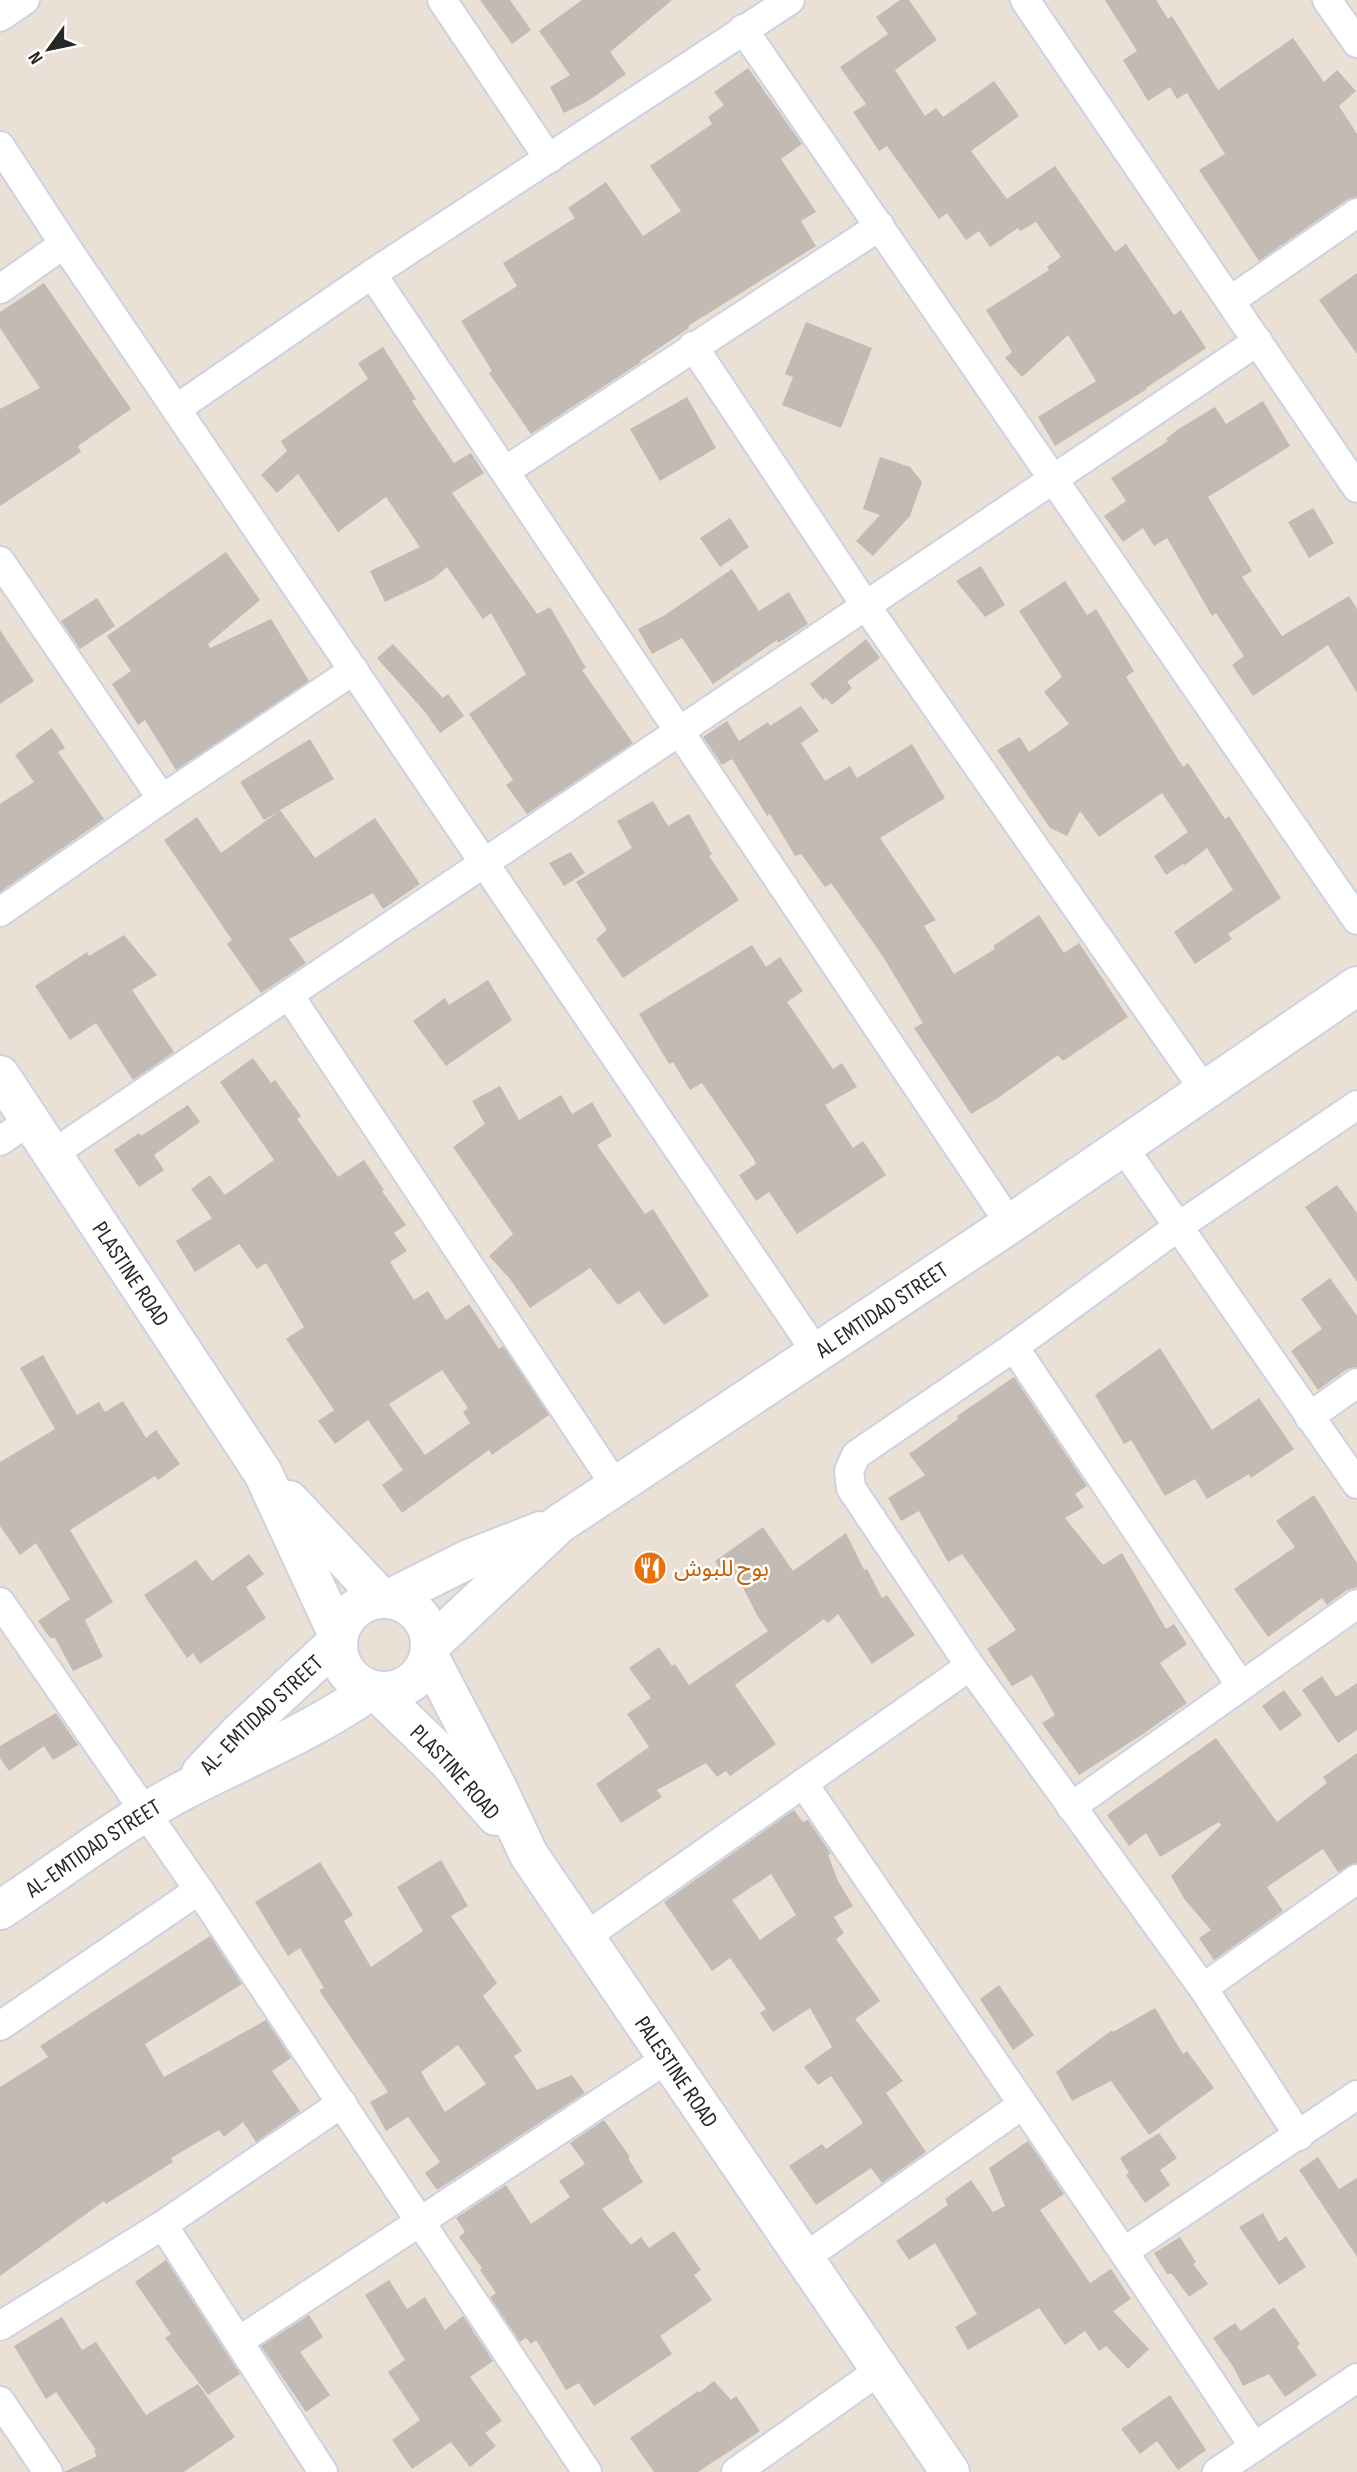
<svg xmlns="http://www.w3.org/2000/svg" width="1357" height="2472" viewBox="0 0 1357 2472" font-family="'Sofia Sans Condensed','Noto Sans Arabic',sans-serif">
<rect width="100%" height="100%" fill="#ebe0d6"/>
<g fill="#c2bab3" fill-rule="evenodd">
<polygon points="480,0 510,0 531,30 512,44"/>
<polygon points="582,0 672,0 610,52 626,74 588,101 564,113 550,87 570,75 539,31"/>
<polygon points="900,0 909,0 937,40 895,70 925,116 936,108 943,117 994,81 1019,116 971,151 1007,199 1055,166 1115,252 1126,244 1174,315 1181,310 1206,348 1146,388 1147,389 1055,446 1038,417 1096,381 1068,335 1022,377 1005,358 1012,352 986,310 1049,270 1047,267 1061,257 1036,222 1020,231 1018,228 990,247 979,231 966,240 947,213 939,219 887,146 879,151 853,112 866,104 840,67 888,34 876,17"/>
<polygon points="1105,0 1156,0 1168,19 1172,16 1218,90 1293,38 1324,82 1337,70 1356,91 1339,106 1357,134 1357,197 1348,199 1259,261 1199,170 1225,154 1187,93 1177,99 1170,87 1148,101 1123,60 1137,51"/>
<polygon points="748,68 802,144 781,159 816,212 801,221 816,246 688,326 689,328 640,361 641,362 531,434 489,373 492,371 461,321 517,286 503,263 575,218 568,208 606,182 643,236 681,211 650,166 712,124 708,117 724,105 714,92"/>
<polygon points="1357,273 1357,354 1319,300"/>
<polygon points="44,283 131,409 78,446 81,452 0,506 0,409 40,388 0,328 0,312"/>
<polygon points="806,322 872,348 841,428 782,405 793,377 785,374"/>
<polygon points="383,347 416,399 412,401 454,463 471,453 484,473 452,493 537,614 550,607 586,668 582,670 633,743 527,814 506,785 513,780 469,714 526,674 491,613 483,619 447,567 433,579 385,602 370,571 420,547 386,497 338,532 298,474 277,493 261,475 287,451 281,441 368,379 358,363"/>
<polygon points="687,397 716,448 660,481 630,429"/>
<polygon points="1263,401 1290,446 1208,497 1252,571 1242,577 1282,636 1349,596 1357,609 1357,693 1328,645 1253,696 1232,665 1244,656 1216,613 1212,616 1167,538 1154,546 1143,528 1123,542 1104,516 1126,501 1111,478 1168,441 1166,439 1177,430 1215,407 1226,424"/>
<polygon points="880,457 910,467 922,482 910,516 873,556 856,541 880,515 863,509"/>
<polygon points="1313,508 1334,543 1309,558 1288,522"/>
<polygon points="730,518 749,547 720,567 700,538"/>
<polygon points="226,552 260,600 208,644 210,648 271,619 309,681 176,770 145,720 138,725 112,684 131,671 107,636"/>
<polygon points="981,566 1005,605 985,617 956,581"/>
<polygon points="732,569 759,611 789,592 808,624 778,643 777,640 713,684 682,638 652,654 638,629 665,615"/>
<polygon points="1065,581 1087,615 1096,609 1134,671 1126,677 1183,767 1188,763 1225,819 1229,816 1281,898 1228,934 1232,939 1195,964 1174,932 1233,890 1207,848 1185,865 1183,864 1166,875 1154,856 1188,832 1162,793 1099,837 1080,811 1067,836 1050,828 997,750 1020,737 1029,752 1069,724 1044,692 1062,677 1019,611"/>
<polygon points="97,598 115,626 80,649 61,621"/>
<polygon points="0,630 34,681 0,704"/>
<polygon points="866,639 880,658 847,682 852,688 832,705 826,698 823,700 810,684"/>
<polygon points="393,644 443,698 448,694 464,716 440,733 425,712 377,658"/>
<polygon points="801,706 819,731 801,743 825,781 850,766 857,778 912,744 945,798 880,838 936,920 924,926 954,974 995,949 993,946 1039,915 1064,953 1079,943 1128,1017 1063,1061 1058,1055 998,1098 971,1114 914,1028 923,1023 882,955 831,883 825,887 801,854 795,856 770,814 767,816 732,759 722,765 703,737 727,721 739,741 768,722 770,726"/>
<polygon points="52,728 65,748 58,752 104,819 0,892 0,804 34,782 15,755"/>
<polygon points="310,739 334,779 280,810 315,858 375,818 420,884 383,909 373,893 289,939 306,963 261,993 227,944 232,940 164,840 197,817 221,853 278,812 264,820 240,782"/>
<polygon points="653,801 668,826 689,814 712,854 709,856 739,900 623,978 596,939 607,930 576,882 632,848 617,821"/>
<polygon points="571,852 585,873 564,886 549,863"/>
<polygon points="124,935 157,975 132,990 174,1052 133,1080 96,1023 70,1040 35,986 87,952 89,956"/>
<polygon points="752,945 766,967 780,957 803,991 787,1002 833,1069 842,1063 857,1087 825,1105 853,1148 863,1141 886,1175 797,1234 769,1192 756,1201 739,1175 756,1164 754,1159 702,1083 690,1090 673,1062 669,1064 639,1014"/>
<polygon points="488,980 512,1020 446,1066 413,1021 445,998 449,1005"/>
<path d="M253,1058L271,1083L275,1080L301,1116L297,1119L338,1177L364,1160L384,1190L382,1191L406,1225L394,1233L407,1251L390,1262L414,1300L428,1291L446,1320L469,1304L499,1349L503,1346L549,1415L492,1455L489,1450L402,1513L382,1485L403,1470L368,1420L335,1444L318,1421L334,1410L286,1339L304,1327L266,1263L257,1269L239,1244L195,1272L176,1241L212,1218L191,1189L210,1175L225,1195L274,1160L220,1082ZM442,1370L468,1408L463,1412L470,1423L425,1455L389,1404Z"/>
<polygon points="500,1086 519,1120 561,1095 572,1114 592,1102 612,1136 597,1145 645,1214 653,1209 709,1296 664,1325 639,1291 618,1305 590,1268 530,1308 510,1279 489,1256 513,1234 453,1147 485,1124 472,1101"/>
<polygon points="188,1105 200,1122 154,1155 164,1170 139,1187 114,1150 139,1133 141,1136"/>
<polygon points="1337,1185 1357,1213 1357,1282 1305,1207"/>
<polygon points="1330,1278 1357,1316 1357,1367 1347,1369 1318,1390 1291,1351 1322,1329 1301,1299"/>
<polygon points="1160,1348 1212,1430 1259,1398 1294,1449 1251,1478 1249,1474 1207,1499 1195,1479 1165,1496 1131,1440 1124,1444 1095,1395"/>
<polygon points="43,1355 77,1415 99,1402 105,1412 123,1401 146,1438 156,1430 180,1464 158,1480 155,1476 70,1530 113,1602 85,1620 103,1657 73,1671 55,1638 50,1638 38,1621 70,1599 36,1543 20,1555 0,1526 0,1462 55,1429 20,1368"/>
<polygon points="1014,1377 1087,1486 1075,1494 1084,1507 1065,1518 1103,1565 1122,1553 1166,1629 1174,1624 1187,1644 1160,1663 1187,1703 1143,1734 1079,1775 1042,1723 1055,1715 1032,1675 1012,1686 987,1649 1016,1630 962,1554 948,1562 919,1511 901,1521 888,1498 925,1475 909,1454 958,1419 957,1416"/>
<polygon points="1314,1495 1357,1563 1357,1587 1347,1590 1327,1605 1322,1598 1268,1637 1234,1589 1295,1547 1276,1521"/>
<polygon points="763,1527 793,1571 846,1533 864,1570 867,1569 882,1598 887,1595 915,1635 872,1664 838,1614 828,1623 824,1619 735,1685 776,1744 730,1776 726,1771 717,1777 706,1763 657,1790 662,1797 621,1823 596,1784 649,1747 627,1714 651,1698 629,1668 659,1647 672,1666 675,1664 689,1685 768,1631 758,1617 736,1574 727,1580 715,1561"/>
<polygon points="249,1554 264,1574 246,1587 266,1618 200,1664 193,1653 187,1658 144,1595 196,1560 212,1581"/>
<polygon points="1322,1676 1336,1697 1357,1683 1357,1730 1338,1743 1302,1690"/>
<polygon points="1284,1690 1302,1715 1280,1731 1262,1706"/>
<polygon points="56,1713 78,1745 53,1760 44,1746 9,1771 0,1758 0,1746"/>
<polygon points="1216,1738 1277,1822 1327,1783 1323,1777 1357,1753 1357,1863 1338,1872 1323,1849 1267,1887 1283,1911 1214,1960 1199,1938 1211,1930 1185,1900 1171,1876 1221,1825 1219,1822 1160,1857 1146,1833 1129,1846 1107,1815"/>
<path d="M794,1810L803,1822L808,1820L831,1854L828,1855L838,1881L853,1906L834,1917L844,1933L836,1939L880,2001L855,2019L903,2081L886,2093L926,2152L882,2183L871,2168L816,2205L789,2166L822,2144L826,2149L863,2123L831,2076L818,2085L804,2067L832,2047L810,2008L773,2032L760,2013L766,2009L730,1958L712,1971L664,1902ZM771,1874L796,1915L760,1940L732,1900Z"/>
<path d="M441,1860L468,1906L451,1916L497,1983L483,1996L522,2051L514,2056L537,2090L572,2075L585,2093L437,2190L425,2173L440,2162L408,2117L386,2131L370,2102L388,2092L319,1990L324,1988L300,1948L288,1956L255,1902L320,1862L353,1915L344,1921L371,1967L423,1931L397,1887ZM458,2045L486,2084L445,2112L421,2072Z"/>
<polygon points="210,1936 242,1984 145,2044 164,2077 266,2020 291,2058 272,2071 300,2111 256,2142 243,2122 224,2137 219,2130 171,2158 173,2162 106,2204 104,2201 0,2276 0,2087 48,2057 40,2046"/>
<polygon points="999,1985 1034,2035 1013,2050 980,1999"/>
<polygon points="1155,2008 1183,2054 1187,2051 1214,2088 1149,2135 1111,2081 1072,2101 1056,2072 1112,2030 1113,2032"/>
<polygon points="604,2120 630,2157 628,2158 643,2182 602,2209 631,2245 641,2237 649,2248 674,2231 701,2270 694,2275 712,2300 660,2336 672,2354 594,2406 579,2383 566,2390 536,2340 531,2344 526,2338 520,2342 490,2297 496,2293 480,2270 482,2268 459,2237 465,2232 456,2218 506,2185 531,2224 570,2197 559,2181 585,2164 570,2143"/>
<polygon points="1159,2133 1177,2158 1160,2170 1170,2185 1145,2203 1126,2175 1129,2173 1120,2158"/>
<polygon points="1028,2141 1064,2194 1040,2210 1090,2283 1111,2269 1131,2299 1113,2311 1149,2349 1128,2369 1106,2346 1099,2351 1085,2331 1065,2345 1039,2308 968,2350 955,2327 977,2314 935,2243 909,2260 896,2241 948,2205 945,2199 971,2180 993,2212 1005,2206 989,2168"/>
<polygon points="1318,2157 1339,2189 1357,2178 1357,2257 1299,2170"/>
<polygon points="1263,2213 1279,2242 1286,2236 1306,2267 1279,2285 1239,2227"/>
<polygon points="1180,2237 1196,2262 1193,2264 1208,2284 1189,2297 1172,2274 1167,2274 1154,2253"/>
<polygon points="166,2260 240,2374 208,2395 165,2338 171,2334 135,2282"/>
<polygon points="389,2280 407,2309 425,2297 445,2330 463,2316 493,2361 470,2377 502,2421 485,2433 496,2446 470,2467 451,2442 412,2469 392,2440 420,2420 388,2372 405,2360 365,2295"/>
<polygon points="1274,2307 1300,2344 1297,2347 1317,2375 1285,2397 1269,2374 1243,2386 1234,2368 1213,2338 1235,2323 1241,2331"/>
<polygon points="309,2315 323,2337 300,2352 330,2395 306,2412 261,2346"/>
<polygon points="62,2317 82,2350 96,2342 146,2415 198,2384 235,2437 184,2472 64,2472 97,2456 94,2451 96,2450 56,2392 46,2399 14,2346"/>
<polygon points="714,2381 731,2400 736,2396 760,2431 698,2472 654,2472 630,2438 698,2391 699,2393"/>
<polygon points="1170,2395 1206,2450 1178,2470 1157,2441 1140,2454 1121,2429"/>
</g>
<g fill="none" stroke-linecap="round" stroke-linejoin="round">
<defs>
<g id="street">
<polyline points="442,0 549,159"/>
<polyline points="1025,0 1357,488"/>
<polyline points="1327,0 1357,43"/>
<polyline points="0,17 25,0"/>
<polyline points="743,29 1357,920"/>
<polyline points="0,146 64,244 816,1352"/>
<polyline points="372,274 1010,1224"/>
<polyline points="0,289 64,244"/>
<polyline points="1230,301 1357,213"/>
<polyline points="693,346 866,606 1205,1091"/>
<polyline points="176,409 372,274 790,0"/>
<polyline points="505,471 880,226"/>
<polyline points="0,561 162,799"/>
<polyline points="0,912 162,799 354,670"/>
<polyline points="289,995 617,1488"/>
<polyline points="0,1141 31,1120"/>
<polyline points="1123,1147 1357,1484"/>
<polyline points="54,1153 1258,341"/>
<polyline points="1014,1347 1241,1686"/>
<polyline points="1309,1417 1357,1383"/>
<polyline points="0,1602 199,1890 0,2026"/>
<path d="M803,1783C953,2004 1107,2223 1254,2447"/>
<polyline points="1071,1807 1357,1604"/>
<polyline points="199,1890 587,2472"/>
<polyline points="585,1937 970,1666"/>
<polyline points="1203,1988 1357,1879"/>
<polyline points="1299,2136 1203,1988 970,1666 851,1488 849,1471 856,1455 1014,1347 1179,1226 1357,1105"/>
<polyline points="163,2225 323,2472"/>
<polyline points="1125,2251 1357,2095"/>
<polyline points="804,2258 1022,2105"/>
<polyline points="0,2326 163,2225 342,2103"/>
<polyline points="239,2341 668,2058"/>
<polyline points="0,2401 48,2472"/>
<polyline points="736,2472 880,2370"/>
<polyline points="1217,2472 1357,2378"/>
</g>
<g id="secondary">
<path id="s1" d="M0,1075L263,1473L338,1635"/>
<polyline points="289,1500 382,1599"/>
<circle cx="384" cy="1645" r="46"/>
<polyline points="389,1599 469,1559 541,1531"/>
<path id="s2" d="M430,1646L559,1524L1010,1224L1357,986"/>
<path id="s3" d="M429,1656L495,1783L529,1855L950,2472"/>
<path id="s4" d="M377,1692L447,1760L496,1816"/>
<path id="s5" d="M201,1773L239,1733L338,1641"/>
<path id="s6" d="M0,1910C61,1870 124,1821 188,1788C250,1756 314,1731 371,1690"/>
</g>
</defs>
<use href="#street" stroke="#cbd2e2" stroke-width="32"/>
<use href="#secondary" stroke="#cbd2e2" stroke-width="42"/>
<use href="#street" stroke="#fff" stroke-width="28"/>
<use href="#secondary" stroke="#fff" stroke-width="38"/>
</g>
<defs>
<symbol id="restaurant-disc" viewBox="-11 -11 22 22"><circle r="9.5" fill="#e8710a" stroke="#fff"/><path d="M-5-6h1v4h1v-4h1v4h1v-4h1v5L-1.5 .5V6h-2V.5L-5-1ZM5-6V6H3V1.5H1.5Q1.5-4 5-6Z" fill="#fff"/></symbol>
</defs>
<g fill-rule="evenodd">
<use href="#restaurant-disc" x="631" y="1549" width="38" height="38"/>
</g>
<g text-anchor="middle" stroke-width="5" stroke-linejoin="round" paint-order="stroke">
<g font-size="23" fill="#272727" stroke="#fff">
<text dy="8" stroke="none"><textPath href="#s1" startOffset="238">PLASTINE ROAD</textPath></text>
<text dy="8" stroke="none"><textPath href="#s2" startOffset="565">AL EMTIDAD STREET</textPath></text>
<text dy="8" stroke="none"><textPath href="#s5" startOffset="84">AL- EMTIDAD STREET</textPath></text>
<text dy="8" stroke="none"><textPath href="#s4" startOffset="112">PLASTINE ROAD</textPath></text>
<text dy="8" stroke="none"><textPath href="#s6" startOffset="112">AL-EMTIDAD STREET</textPath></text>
<text dy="8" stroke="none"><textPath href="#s3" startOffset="485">PALESTINE ROAD</textPath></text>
</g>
<g font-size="23" fill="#c56008" stroke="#fff" text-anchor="start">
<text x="674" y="1576">بوح للبوش</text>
</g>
</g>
<g transform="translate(49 49) rotate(237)" stroke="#ffffff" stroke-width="5" paint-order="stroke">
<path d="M0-5L12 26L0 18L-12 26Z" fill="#272727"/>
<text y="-10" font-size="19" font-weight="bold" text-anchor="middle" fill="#272727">N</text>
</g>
</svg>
